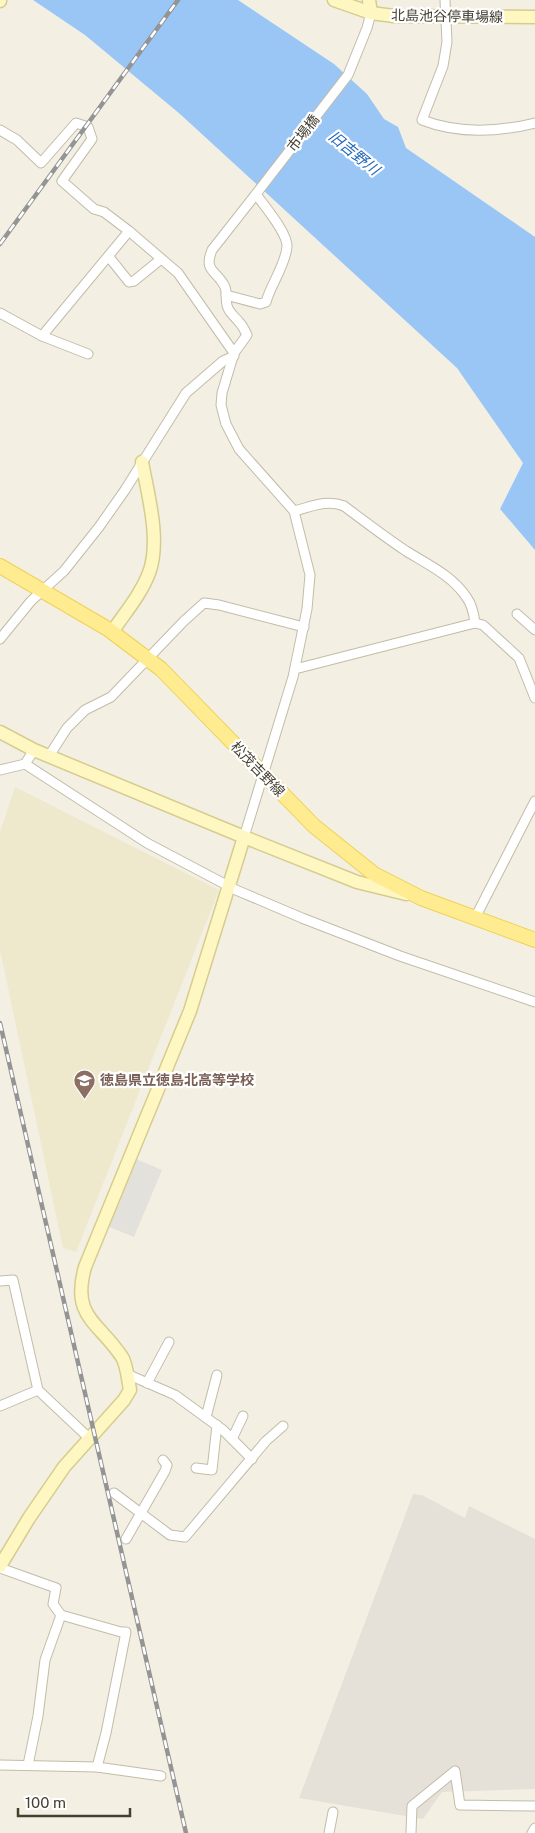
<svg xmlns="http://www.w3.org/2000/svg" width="535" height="1833" viewBox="0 0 535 1833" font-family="'Public Sans','Noto Sans JP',sans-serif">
<rect width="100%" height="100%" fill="#f3f0e3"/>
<polygon fill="#e5e1d9" points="413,1494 422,1495 465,1518 469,1506 535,1539 535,1789 442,1792 423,1819 299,1798"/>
<polygon fill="#eee8cc" points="15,787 219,890 76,1252 63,1248 0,950 0,832"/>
<polygon fill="#e3e1dc" points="134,1158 162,1170 134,1237 107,1226"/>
<polygon fill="#9ac6f6" points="33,0 238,0 334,64 367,94 384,119 398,127 406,148 535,237 535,550 500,509 523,463 457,368 180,114 85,35"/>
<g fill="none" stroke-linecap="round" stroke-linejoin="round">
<defs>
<g id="street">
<path d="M445,0L447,42L443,66L422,120C458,134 498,132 535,123"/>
<polyline points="0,130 17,140 41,163 76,123 88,127 92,139 62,181 94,209 104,212 129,231 178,273 234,353"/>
<polyline points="109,257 129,282 134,281 161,259"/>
<path d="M226,295L260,304L266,302C271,284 285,266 287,247C288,233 264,206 256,194L348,75L367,28L371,13"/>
<polyline points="0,313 42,336 88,354"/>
<polyline points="42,336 129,231"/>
<path d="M294,511C311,507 326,499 344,506C364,521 385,537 406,551C427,564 453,576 467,598C472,605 474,615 475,623"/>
<polyline points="517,614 535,630"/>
<polyline points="0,639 31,601 64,571 99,527 125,490 186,393 223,361 234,356"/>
<polyline points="295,669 475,623 483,625 519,658 535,698"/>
<polyline points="49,756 67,728 85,710 111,697 184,621 204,603 219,605 304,627"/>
<polyline points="25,764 147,843 236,890 302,918 400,956 535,1002"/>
<polyline points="0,770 25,764 34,750"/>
<path d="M244,837L293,677L307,609L310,575L294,511L239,449L226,424L221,405L222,393L234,353L247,335C245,331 243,326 239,322C236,318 231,314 229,310C224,303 228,295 225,287C217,270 203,272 212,250L256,194"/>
<polyline points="475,918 535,801"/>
<polyline points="0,1281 13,1280 38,1390 89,1438"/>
<polyline points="127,1374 175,1395 223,1430 252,1459"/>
<polyline points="147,1383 169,1342"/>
<polyline points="0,1406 38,1390"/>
<polyline points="206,1417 217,1375"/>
<polyline points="232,1439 243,1416"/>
<polyline points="196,1468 212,1470 217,1425"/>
<polyline points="114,1493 170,1535 185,1537 266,1441 283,1426"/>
<polyline points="126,1539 165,1471 167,1465 163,1460"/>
<polyline points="0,1568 56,1588 53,1604 61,1615 121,1632 126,1632 106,1733 97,1767 0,1765"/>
<polyline points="28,1765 38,1716 45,1660 61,1615"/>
<polyline points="97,1767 161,1776"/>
<polyline points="329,1833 333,1812"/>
<polyline points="411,1833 412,1806 455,1771 460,1805 535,1806"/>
<polyline points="532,1833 535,1828"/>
</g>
<g id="secondary">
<polyline points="334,0 371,13 394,16 535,17"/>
<polyline points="369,0 371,13"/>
<polyline points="0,1 0,0"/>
<path d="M112,632C125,613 141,594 149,573C161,541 148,495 142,462"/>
<polyline points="0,732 34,750 244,837 357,882 406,894"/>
<path d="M0,1566L29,1518L64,1467L124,1400L130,1390C128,1380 127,1365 122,1357C98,1321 71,1317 85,1267L190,1011L244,837"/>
</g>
<polyline id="primary" points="0,566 108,629 161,669 314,826 374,874 421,898 535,940"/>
</defs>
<use href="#street" stroke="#c2bca8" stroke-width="11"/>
<use href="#secondary" stroke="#d7cc8f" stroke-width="15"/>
<use href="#primary" stroke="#eed157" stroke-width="16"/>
<use href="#street" stroke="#fff" stroke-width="9"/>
<use href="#secondary" stroke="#fff7c2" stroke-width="12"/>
<use href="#primary" stroke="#ffec91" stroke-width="14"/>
<defs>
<g id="rail">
<polyline points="0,244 178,0"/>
<polyline points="0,1023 186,1833"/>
</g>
</defs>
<use href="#rail" stroke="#949494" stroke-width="4.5"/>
<use href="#rail" stroke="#fff" stroke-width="2.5" stroke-dasharray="8" stroke-linecap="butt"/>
</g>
<defs>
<symbol id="school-pin" viewBox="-11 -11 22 30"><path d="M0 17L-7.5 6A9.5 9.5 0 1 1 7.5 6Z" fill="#8d6e63" stroke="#fff"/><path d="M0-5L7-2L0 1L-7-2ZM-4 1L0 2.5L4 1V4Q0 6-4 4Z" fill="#fff"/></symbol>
</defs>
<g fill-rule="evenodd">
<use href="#school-pin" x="72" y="1068" width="25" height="34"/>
</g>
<g text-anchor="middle" stroke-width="4.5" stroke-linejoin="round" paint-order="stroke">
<g font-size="14" fill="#464033" stroke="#fff">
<text transform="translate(447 16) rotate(1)" y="5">北島池谷停車場線</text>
<text transform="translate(303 133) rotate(-52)" y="5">市場橋</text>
<text transform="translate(258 769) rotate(46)" y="5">松茂吉野線</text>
</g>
<g font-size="14" font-weight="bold" fill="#785e54" stroke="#fff" text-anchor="start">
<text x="100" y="1085">徳島県立徳島北高等学校</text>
</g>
<g font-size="15" font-style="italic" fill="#236aba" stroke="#fff">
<text transform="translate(354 153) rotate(39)" y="5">旧吉野川</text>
</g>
</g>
<path d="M18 1808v8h112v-8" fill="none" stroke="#464033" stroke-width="2.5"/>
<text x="25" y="1808" font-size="15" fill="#464033" stroke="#ffffff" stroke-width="4" paint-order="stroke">100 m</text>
</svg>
